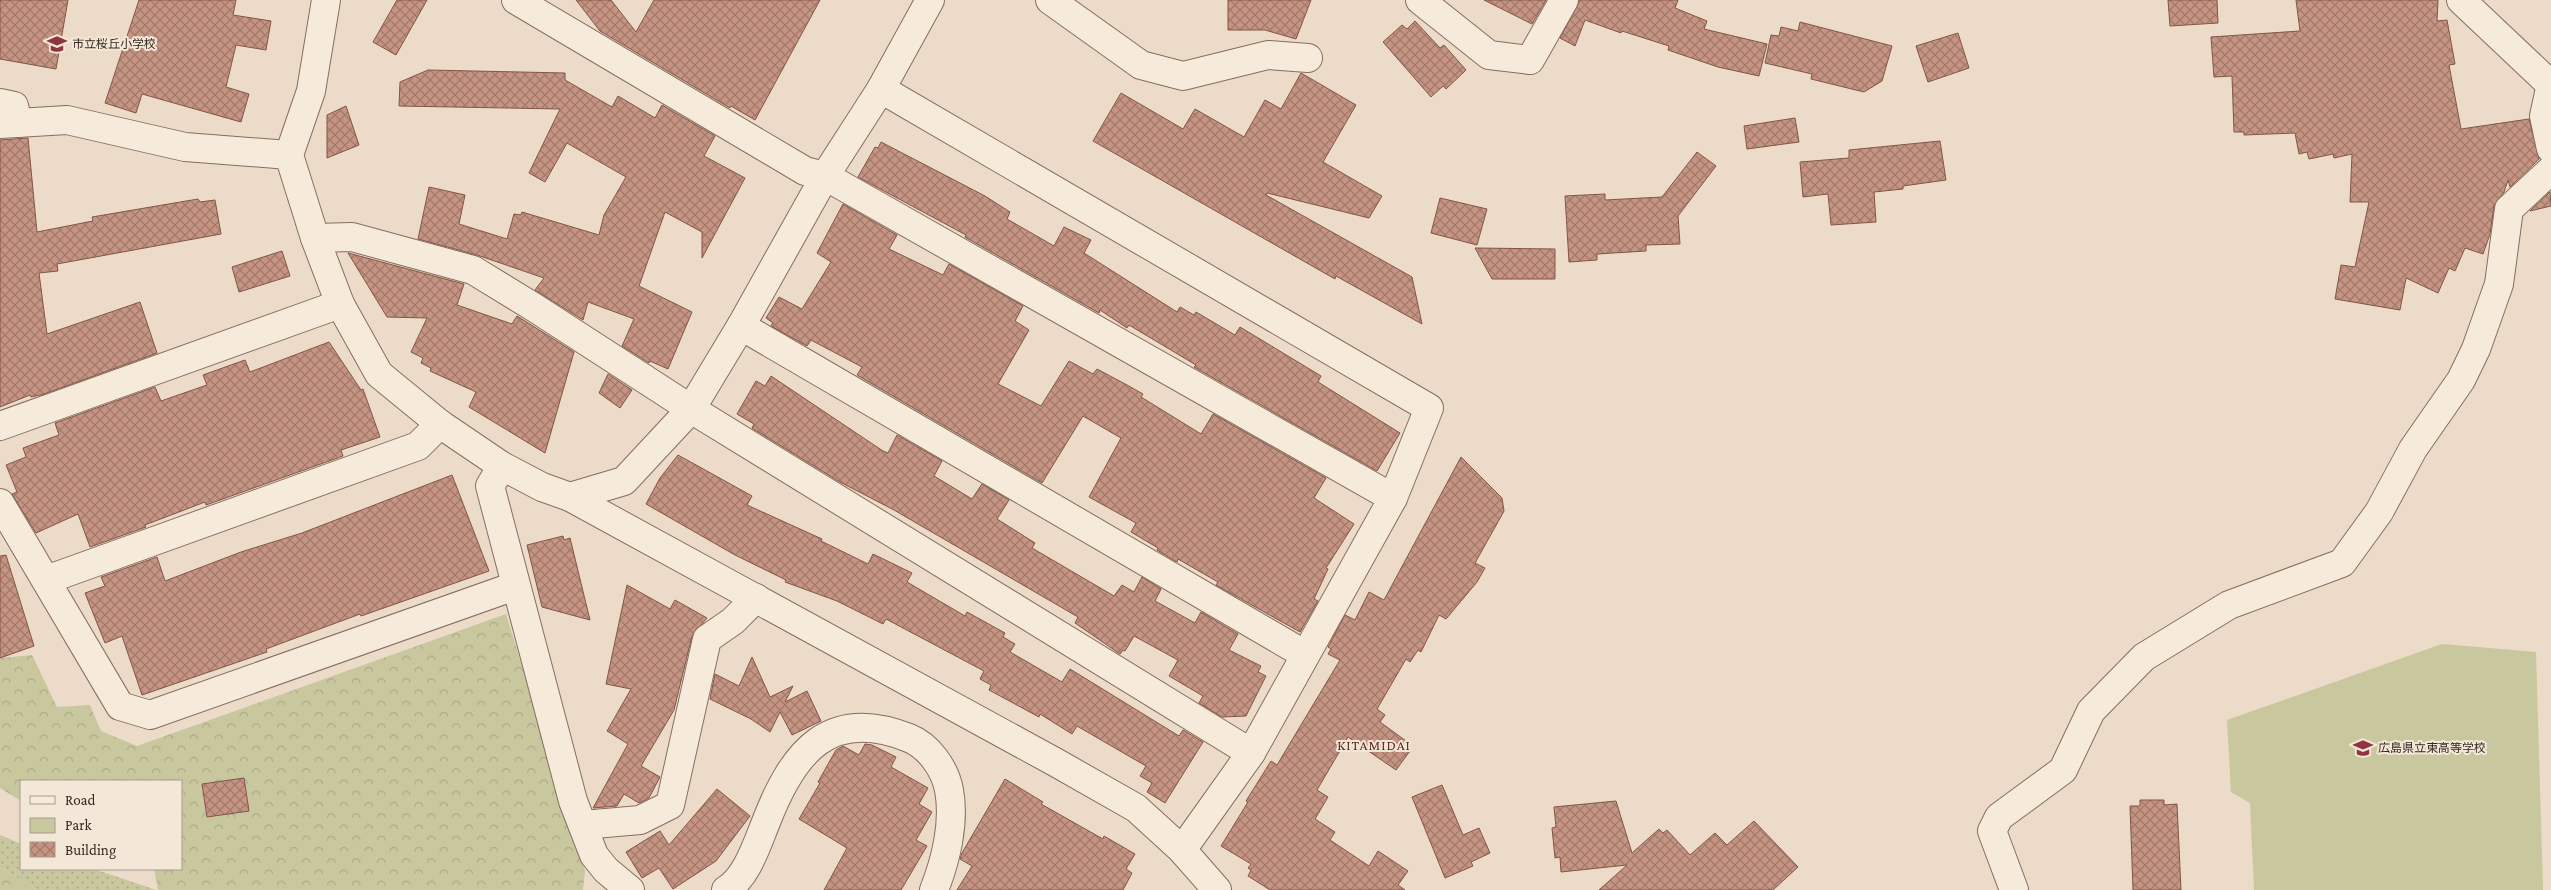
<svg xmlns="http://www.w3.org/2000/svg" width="2551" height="890" viewBox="0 0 2551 890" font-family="'Crimson Pro','Noto Sans JP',serif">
<defs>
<pattern id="grass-dots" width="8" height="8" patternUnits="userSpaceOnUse" patternTransform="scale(1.25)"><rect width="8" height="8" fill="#c8c79d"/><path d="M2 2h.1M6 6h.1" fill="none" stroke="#acab87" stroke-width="1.8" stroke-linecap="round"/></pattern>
<pattern id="forest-crowns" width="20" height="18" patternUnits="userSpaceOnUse" patternTransform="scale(1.25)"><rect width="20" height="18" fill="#c8c79d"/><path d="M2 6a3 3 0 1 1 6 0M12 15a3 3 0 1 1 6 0" fill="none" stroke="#acab87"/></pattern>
<pattern id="building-cross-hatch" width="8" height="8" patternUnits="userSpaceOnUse" patternTransform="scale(1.25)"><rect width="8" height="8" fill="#c69482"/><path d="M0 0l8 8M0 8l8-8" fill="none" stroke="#a2796a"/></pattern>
</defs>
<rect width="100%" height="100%" fill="#ebdbc8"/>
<polygon fill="url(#grass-dots)" points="0,835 21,844 21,869 94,869 156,890 37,890 0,867"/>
<g fill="url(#forest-crowns)">
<polygon points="506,614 585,871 583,890 158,890 154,869 181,869 181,781 21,781 21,801 0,788 0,658 32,655 57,707 90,705 101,731 137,746"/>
<polygon points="0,867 37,890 0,890"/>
</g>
<polygon fill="#c8c79d" points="2442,644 2536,652 2543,890 2254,890 2250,803 2231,792 2227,720"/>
<g fill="url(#building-cross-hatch)" stroke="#835547">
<polygon points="0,0 68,0 56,69 0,59"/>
<polygon points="139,0 236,0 233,15 271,21 266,50 236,45 226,87 249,94 241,122 142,94 136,113 105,103"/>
<polygon points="397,0 427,0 396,55 373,42"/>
<polygon points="576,0 611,0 636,32 654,0 820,0 755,120 731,106 730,108 600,31"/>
<polygon points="1228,0 1311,0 1296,39 1265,30 1228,30"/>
<polygon points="1484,0 1546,0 1532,24"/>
<polygon points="1580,0 1678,0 1675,8 1707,21 1704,29 1767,44 1759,76 1718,67 1668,50 1669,46 1622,31 1621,33 1585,20 1575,46 1560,38"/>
<polygon points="2168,0 2217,0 2218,23 2170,26"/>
<polygon points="2296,0 2438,0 2437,21 2447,20 2455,64 2449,65 2461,129 2529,119 2539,159 2510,187 2508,180 2504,192 2494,206 2490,234 2483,254 2465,248 2455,271 2449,268 2438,293 2406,278 2400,310 2335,299 2341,265 2355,267 2369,202 2350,202 2352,154 2334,158 2333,154 2309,159 2307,152 2299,154 2295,133 2244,135 2244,132 2234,132 2232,76 2214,77 2211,37 2300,31"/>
<polygon points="1415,21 1440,48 1444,45 1466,70 1446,89 1443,86 1431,97 1383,42 1402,25 1407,29"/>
<polygon points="1800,22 1892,46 1882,81 1864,92 1811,79 1812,74 1765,63 1771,35 1779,36 1781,27 1798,31"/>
<polygon points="1958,33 1969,68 1928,82 1916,46"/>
<polygon points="428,70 565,73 565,80 612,107 618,96 655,118 662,105 715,136 704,156 745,178 702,258 702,232 665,212 639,286 692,312 668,369 650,361 649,363 622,346 634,319 588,302 583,320 535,290 544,278 477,255 418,239 429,187 465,195 459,224 507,239 514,214 521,215 522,212 599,235 604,215 626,177 567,143 545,182 529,173 560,109 399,106 400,82"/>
<polygon points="1301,73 1356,105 1323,162 1382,196 1369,218 1267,193 1266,195 1412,277 1422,324 1336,276 1335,279 1093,141 1121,93 1183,129 1195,109 1244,137 1265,100 1281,109"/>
<polygon points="346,106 359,145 327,158 327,115"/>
<polygon points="1795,118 1799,142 1747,149 1744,126"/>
<polygon points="28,138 37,232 93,221 92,217 198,199 200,202 215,200 221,234 57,264 58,271 39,273 47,334 140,302 157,353 44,394 31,397 30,395 0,407 0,140"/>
<polygon points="1940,141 1946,180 1903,186 1903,189 1874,192 1876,222 1831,225 1828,194 1803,197 1800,162 1849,158 1849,150"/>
<polygon points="881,142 985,196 1010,212 1007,219 1054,246 1064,227 1091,240 1084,253 1177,312 1180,307 1194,315 1196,312 1235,335 1240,327 1321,376 1318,382 1400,433 1377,471 1194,367 1196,365 1129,325 1127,328 1100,310 1099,313 965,237 966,235 858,177 875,147 878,148"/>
<polygon points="1697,152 1716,166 1678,216 1680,244 1646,245 1646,251 1597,254 1597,260 1569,262 1565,196 1605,194 1605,200 1662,197"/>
<polygon points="2550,192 2551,206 2530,211"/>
<polygon points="1440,198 1487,209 1477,245 1431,233"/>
<polygon points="843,204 897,235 889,249 943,275 949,264 1023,306 1015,321 1029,330 998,384 1041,406 1069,361 1093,374 1097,369 1127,385 1143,394 1141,397 1201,434 1213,414 1326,478 1314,498 1354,524 1326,568 1328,569 1314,599 1318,601 1300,632 1216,585 1218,582 1178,559 1177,562 1157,550 1158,548 1131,532 1136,523 1089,497 1121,438 1083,416 1042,483 857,375 862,367 811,340 807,346 771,326 773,323 766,318 779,297 802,309 831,262 817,253"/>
<polygon points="1475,248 1555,249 1555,279 1492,279"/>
<polygon points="282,251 290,276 239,292 232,267"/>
<polygon points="348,253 464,284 457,305 512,324 517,316 574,352 545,453 469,407 476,392 430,371 431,368 421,363 423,358 411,352 427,318 387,317"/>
<polygon points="329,342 361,390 363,389 380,437 341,450 343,456 206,505 205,502 145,525 146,527 90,547 78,514 36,533 12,494 17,492 6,465 26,457 23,448 59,435 55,423 155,387 161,401 207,385 203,375 245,360 250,372"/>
<polygon points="608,374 632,390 620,408 599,393"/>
<polygon points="771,376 883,451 888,453 897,435 942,461 934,476 972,499 982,484 1009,500 997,519 1035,543 1032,548 1114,596 1122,585 1134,592 1142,577 1161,589 1155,601 1195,623 1201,612 1238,634 1229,650 1261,666 1258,672 1266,676 1246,716 1222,717 1199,703 1203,696 1169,676 1178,660 1134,636 1125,651 1123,650 1120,654 1075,623 1078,617 894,510 840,482 752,428 754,424 737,414 756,381 765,386"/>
<polygon points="678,455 752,496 747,505 822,539 821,541 868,564 873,554 912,573 907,582 965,616 967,612 1005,633 1003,637 1015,644 1010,652 1062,682 1070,669 1179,736 1183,730 1203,742 1165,803 1147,792 1152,783 1140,776 1146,766 1077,726 1072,734 1040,714 1039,717 989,690 991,685 980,679 984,671 886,619 883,624 837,601 785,582 786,580 735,555 646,504 660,478"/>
<polygon points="1461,457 1502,498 1504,511 1475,563 1485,568 1477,582 1446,619 1439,615 1421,652 1418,650 1410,662 1406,659 1377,709 1385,715 1380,722 1406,741 1402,745 1410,751 1396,770 1348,737 1317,790 1328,797 1315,819 1335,832 1330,840 1369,866 1378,851 1408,871 1398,885 1405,890 1270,890 1248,876 1251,870 1248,868 1251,864 1221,846 1248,802 1246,801 1271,761 1277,765 1340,660 1328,654 1331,649 1328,647 1345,615 1355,620 1369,592 1384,600"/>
<polygon points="452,475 489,571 361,616 360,614 266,649 267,652 142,695 122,636 105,643 85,593 105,586 101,577 157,557 165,581 241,552 302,533"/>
<polygon points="563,536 564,540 570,538 590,620 542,607 527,545"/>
<polygon points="6,555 34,646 0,658 0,556"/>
<polygon points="627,585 670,609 675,600 707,618 692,636 674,710 641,766 660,777 649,798 639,803 624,794 617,806 593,808 628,744 607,731 631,689 606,684"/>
<polygon points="752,657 770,697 793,686 785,702 807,691 821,721 792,735 780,712 770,732 751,719 710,699 715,674 739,686"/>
<polygon points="865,744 872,745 896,757 891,767 928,788 919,804 932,812 916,840 927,846 901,890 824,890 847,848 799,819 820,783 818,782 836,750 843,746 859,755"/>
<polygon points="244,778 249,811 207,817 202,784"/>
<polygon points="1005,779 1043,802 1041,804 1103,839 1104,836 1135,854 1126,869 1132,873 1123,890 957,890 972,866 960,859 962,853"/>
<polygon points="1442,785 1463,835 1479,828 1490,853 1471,862 1473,866 1445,878 1412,797"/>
<polygon points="717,789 750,816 716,861 673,889 659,868 642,878 626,852 660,831 669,845"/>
<polygon points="2140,800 2164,800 2164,805 2177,804 2181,890 2133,890 2130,806 2140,806"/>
<polygon points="1616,801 1632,853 1659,829 1663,833 1667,830 1690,855 1715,833 1727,845 1754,821 1798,867 1773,890 1599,890 1627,865 1561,872 1560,857 1555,858 1552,828 1556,827 1554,807"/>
</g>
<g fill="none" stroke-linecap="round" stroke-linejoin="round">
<defs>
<g id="minor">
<polyline points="516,0 805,171 825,176 1393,498"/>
<polyline points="1050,0 1141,65 1183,76 1268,55 1308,58"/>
<polyline points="1420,0 1489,55 1530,60 1564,0"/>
<polyline points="2551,84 2544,116 2551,149"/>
<polyline points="881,89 930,0"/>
<polyline points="0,103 14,106 18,123"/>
<polyline points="0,124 67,120 185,147 289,155"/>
<polyline points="315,238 352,237 473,270 535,308 691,409 1251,753"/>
<polyline points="741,326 1304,654"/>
<polyline points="0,426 340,304"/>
<polyline points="502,466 490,486 573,801 594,855 606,870 630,890"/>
<polyline points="570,497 624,481 691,409 741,326 825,176 881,89 1429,408 1393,498 1251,753 1182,850"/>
<polyline points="0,503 120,706 150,715 515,586"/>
<polyline points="46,580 418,446 440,424"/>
<polyline points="583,825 640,820 670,805 707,639 733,621 756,598"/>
<path d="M726,890C747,877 757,844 766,822C793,752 829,706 909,738C929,746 945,769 949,790C955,822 946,860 934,890"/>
<polyline points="2014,890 1992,831 1999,817 2063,770 2091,711 2144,657 2229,605 2342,563 2379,512 2413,449 2461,380 2476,349 2499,284 2509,209 2551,170"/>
</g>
<g id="tertiary">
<polyline points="326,0 311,91 289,155 315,238 340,304 379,374 440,424 502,466 542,487 570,497 1055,762 1136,808 1182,850 1217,890"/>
<polyline points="2461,0 2551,85"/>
</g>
</defs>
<use href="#minor" stroke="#866e5f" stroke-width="30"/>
<use href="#tertiary" stroke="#866e5f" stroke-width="30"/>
<use href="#minor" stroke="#f6eadb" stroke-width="28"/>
<use href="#tertiary" stroke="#f6eadb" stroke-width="28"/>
</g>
<defs>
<symbol id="school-bare" viewBox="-9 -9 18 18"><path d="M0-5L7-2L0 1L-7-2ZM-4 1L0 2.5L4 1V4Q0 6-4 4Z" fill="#903442" stroke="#f3e7d7" stroke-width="2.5" paint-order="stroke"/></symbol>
</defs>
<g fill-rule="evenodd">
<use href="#school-bare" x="43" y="30" width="28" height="28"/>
<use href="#school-bare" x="2349" y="734" width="28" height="28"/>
</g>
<g text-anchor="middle" stroke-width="4" stroke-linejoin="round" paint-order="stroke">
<g font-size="12" fill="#372821" stroke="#f3e7d7" text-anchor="start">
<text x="72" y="48">市立桜丘小学校</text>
<text x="2378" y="752">広島県立東高等学校</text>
</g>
<g font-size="14" letter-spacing="1" fill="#602824" stroke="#f3e7d7">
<text x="1374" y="750">KITAMIDAI</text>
</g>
</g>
<rect x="20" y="780" width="162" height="90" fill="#f3e7d7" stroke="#a89b8e"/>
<rect x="30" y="796" width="25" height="8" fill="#f6eadb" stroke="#a89b8e"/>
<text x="65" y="805" font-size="15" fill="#372821">Road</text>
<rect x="30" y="818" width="25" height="15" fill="#c8c79d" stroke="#a89b8e"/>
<text x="65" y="830" font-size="15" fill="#372821">Park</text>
<rect x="30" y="842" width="25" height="15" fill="url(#building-cross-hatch)" stroke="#a89b8e"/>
<text x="65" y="855" font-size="15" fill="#372821">Building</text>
</svg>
